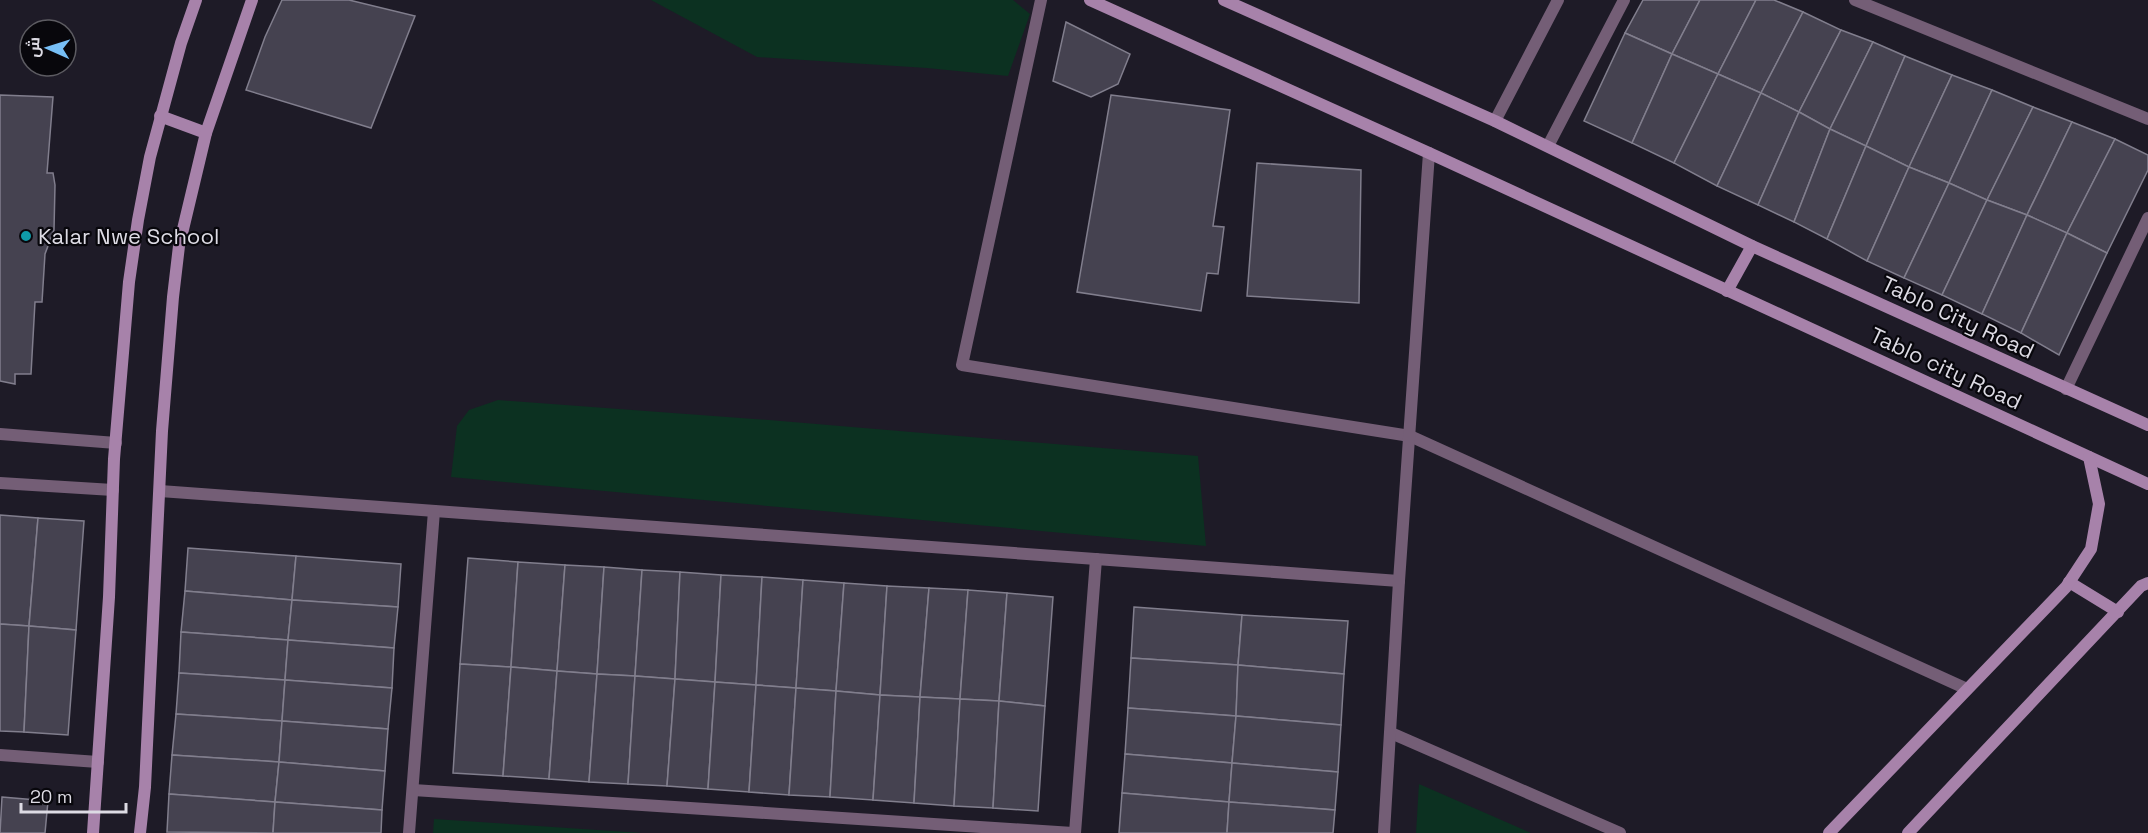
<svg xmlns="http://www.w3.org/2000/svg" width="2148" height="833" viewBox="0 0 2148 833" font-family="'Space Grotesk',Cairo,sans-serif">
<rect width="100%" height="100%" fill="#1e1b27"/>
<g fill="#0c3121">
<polygon points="651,0 1013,0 1030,14 1008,76 927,68 757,57"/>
<polygon points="498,400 769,420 1198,456 1206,546 451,477 457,426 469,410"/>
<polygon points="1419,784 1531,833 1416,833"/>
<polygon points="434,819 642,833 433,833"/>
</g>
<g fill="#454250" stroke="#817e8d" stroke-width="1.5">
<polygon points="282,0 349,0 415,16 371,128 246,90 265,37"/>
<polygon points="1643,0 1700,0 1672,54 1625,33"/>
<polygon points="1700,0 1756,0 1718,74 1672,54"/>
<polygon points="1756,0 1774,0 1803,12 1761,93 1718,74"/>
<polygon points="1803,12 1841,30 1799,112 1761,93"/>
<polygon points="1066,22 1130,54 1118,84 1091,97 1053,81"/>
<polygon points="1841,30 1873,42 1830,129 1799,112"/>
<polygon points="1625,33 1672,54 1632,143 1584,121"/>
<polygon points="1873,42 1905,56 1866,146 1830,129"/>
<polygon points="1672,54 1718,74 1674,163 1632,143"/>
<polygon points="1905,56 1952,75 1909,167 1866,146"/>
<polygon points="1718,74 1761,93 1717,186 1674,163"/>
<polygon points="1952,75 1992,90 1949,183 1909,167"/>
<polygon points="1992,90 2033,107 1987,200 1949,183"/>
<polygon points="1761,93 1799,112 1758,205 1717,186"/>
<polygon points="0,95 53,97 47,173 53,173 55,185 54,230 45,254 42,302 35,302 31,374 15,374 15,384 0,381"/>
<polygon points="1111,95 1230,110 1213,226 1224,227 1218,274 1207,273 1201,311 1077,292"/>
<polygon points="2033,107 2072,122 2027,215 1987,200"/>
<polygon points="1799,112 1830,129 1794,222 1758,205"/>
<polygon points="2072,122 2115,139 2067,233 2027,215"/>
<polygon points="1830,129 1866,146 1827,239 1794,222"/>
<polygon points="2115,139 2148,155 2148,170 2107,253 2067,233"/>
<polygon points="1866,146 1909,167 1867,261 1827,239"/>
<polygon points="1257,163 1361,170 1359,303 1247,296"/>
<polygon points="1909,167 1949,183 1904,278 1867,261"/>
<polygon points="1949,183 1987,200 1942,295 1904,278"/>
<polygon points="1987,200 2027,215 1982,314 1942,295"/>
<polygon points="2027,215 2067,233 2021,333 1982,314"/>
<polygon points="2067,233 2107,253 2059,355 2021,333"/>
<polygon points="0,515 38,518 29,626 0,624"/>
<polygon points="38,518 84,521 76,630 29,626"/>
<polygon points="188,548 296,556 292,600 185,591"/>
<polygon points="296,556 401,564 398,607 292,600"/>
<polygon points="468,558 518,562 511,667 460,664"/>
<polygon points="518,562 565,565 557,671 511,667"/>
<polygon points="565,565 604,567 597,674 557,671"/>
<polygon points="604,567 642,570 635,676 597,674"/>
<polygon points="642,570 680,572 675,679 635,676"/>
<polygon points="680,572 721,575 715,682 675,679"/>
<polygon points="721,575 762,577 756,685 715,682"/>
<polygon points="762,577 803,580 796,688 756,685"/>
<polygon points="803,580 844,583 836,691 796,688"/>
<polygon points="844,583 887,586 880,695 836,691"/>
<polygon points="887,586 929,588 920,697 880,695"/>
<polygon points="929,588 968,590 960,699 920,697"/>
<polygon points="968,590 1007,593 999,701 960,699"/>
<polygon points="185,591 292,600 288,640 181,632"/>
<polygon points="1007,593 1053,597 1045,706 999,701"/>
<polygon points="292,600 398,607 394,648 288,640"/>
<polygon points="1134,607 1242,615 1238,665 1131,658"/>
<polygon points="1242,615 1348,621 1344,674 1238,665"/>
<polygon points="0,624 29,626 24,732 0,731"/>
<polygon points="29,626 76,630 68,735 24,732"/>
<polygon points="181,632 288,640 285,680 179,673"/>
<polygon points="288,640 394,648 392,688 285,680"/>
<polygon points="1131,658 1238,665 1236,716 1128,708"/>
<polygon points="460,664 511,667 503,776 453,773"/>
<polygon points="1238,665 1344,674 1341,725 1236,716"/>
<polygon points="511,667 557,671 549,779 503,776"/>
<polygon points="557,671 597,674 589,782 549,779"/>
<polygon points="179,673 285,680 282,721 176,714"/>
<polygon points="597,674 635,676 628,784 589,782"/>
<polygon points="635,676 675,679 667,786 628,784"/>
<polygon points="675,679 715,682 708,789 667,786"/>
<polygon points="285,680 392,688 388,729 282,721"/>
<polygon points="715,682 756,685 749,792 708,789"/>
<polygon points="756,685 796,688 789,795 749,792"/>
<polygon points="796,688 836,691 830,797 789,795"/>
<polygon points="836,691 880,695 873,800 830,797"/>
<polygon points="880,695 920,697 914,803 873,800"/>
<polygon points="920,697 960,699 954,806 914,803"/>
<polygon points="960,699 999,701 993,808 954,806"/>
<polygon points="999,701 1045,706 1038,811 993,808"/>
<polygon points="1128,708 1236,716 1232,763 1125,754"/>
<polygon points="176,714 282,721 279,762 172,755"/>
<polygon points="1236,716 1341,725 1338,772 1232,763"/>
<polygon points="282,721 388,729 385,771 279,762"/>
<polygon points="1125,754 1232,763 1229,802 1122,793"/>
<polygon points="172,755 279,762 275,802 169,794"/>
<polygon points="279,762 385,771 382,810 275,802"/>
<polygon points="1232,763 1338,772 1335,810 1229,802"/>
<polygon points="1122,793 1229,802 1227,833 1119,833"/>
<polygon points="169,794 275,802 273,833 167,832"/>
<polygon points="2,797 48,801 45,833 0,833"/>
<polygon points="275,802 382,810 381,833 273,833"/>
<polygon points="1229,802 1335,810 1333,833 1227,833"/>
</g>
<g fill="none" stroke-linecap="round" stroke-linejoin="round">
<g stroke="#745e76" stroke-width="12">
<polyline points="1041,0 962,365 1410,436 1967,689"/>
<polyline points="1855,0 2148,119"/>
<polyline points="1495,121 1558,0"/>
<polyline points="1548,146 1624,0"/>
<polyline points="2066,389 2148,218"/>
<polyline points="0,434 116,443"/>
<polyline points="0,483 113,490"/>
<polyline points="160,491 1399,581"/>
<polyline points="1391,733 1620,833"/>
<polyline points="0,755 98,762"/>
<polyline points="413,790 1073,833"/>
<polyline points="409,833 434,511"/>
<polyline points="1075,833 1096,559"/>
<polyline points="1384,833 1399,581 1429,153"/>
</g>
<g stroke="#a782aa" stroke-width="12">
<polyline points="1090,0 1429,153 2148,484"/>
<polyline points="1224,0 1495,121 1752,246 2148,425"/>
<polyline points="160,116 206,133"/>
<polyline points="1727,291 1752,246"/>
<polyline points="2069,582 2118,612"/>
<polyline points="93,833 109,597 114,459 129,282 138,220 150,157 181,43 196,0"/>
<polyline points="140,833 145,787 162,431 173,297 179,246 206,133 252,0"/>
<polyline points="1829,833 2066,587 2091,549 2099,504 2089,457"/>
<polyline points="1908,833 2141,586 2148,583"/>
</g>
</g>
<circle fill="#0f9aa8" stroke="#08070c" stroke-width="2" cx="26" cy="236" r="6"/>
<g text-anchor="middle" stroke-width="4.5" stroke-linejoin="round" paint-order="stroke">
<g font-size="22" fill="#dddbe4" stroke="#08070c" text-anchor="start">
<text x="38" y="244">Kalar Nwe School</text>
</g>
<g font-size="22" fill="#dddbe4" stroke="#08070c">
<text transform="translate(1958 317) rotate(25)" y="8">Tablo City Road</text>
<text transform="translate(1946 368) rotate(25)" y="8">Tablo city Road</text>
</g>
</g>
<g transform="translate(48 48) rotate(273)"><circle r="28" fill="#08070c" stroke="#5d5c62" stroke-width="1.5"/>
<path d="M0-4.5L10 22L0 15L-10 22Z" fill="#77bff7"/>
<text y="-9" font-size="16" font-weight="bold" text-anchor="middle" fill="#dddbe4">ش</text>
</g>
<path d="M21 803v9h105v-9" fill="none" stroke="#dddbe4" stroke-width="3"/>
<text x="30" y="803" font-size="18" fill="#dddbe4" stroke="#08070c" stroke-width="4.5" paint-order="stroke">20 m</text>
</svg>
